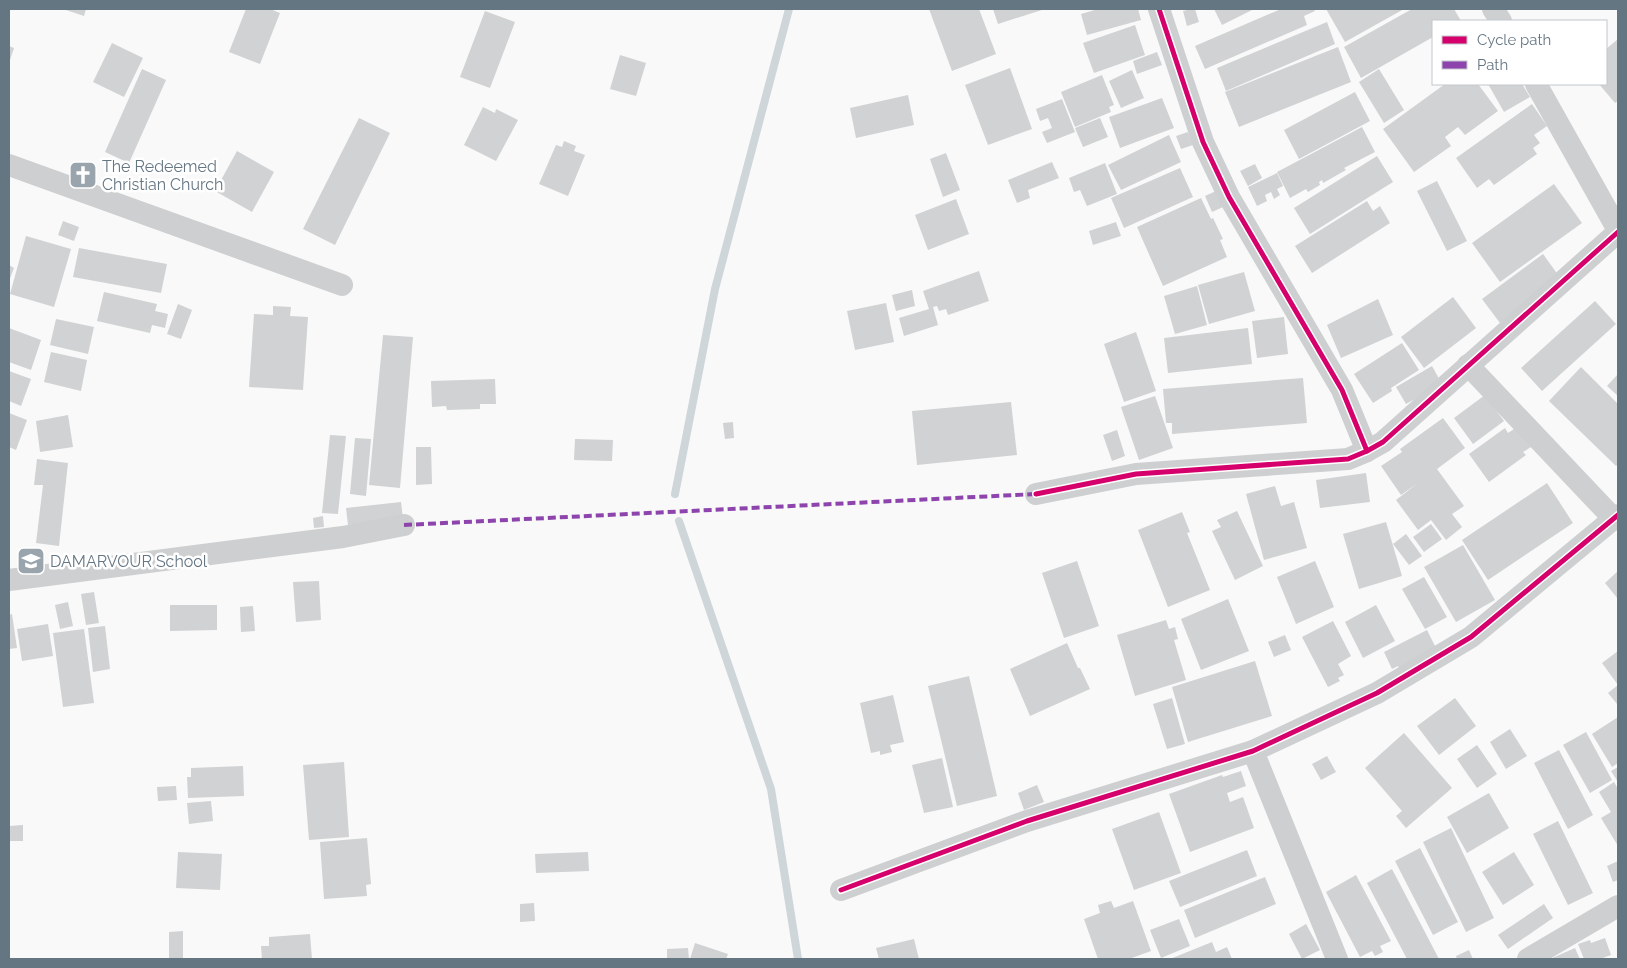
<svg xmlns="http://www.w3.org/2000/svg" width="1627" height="968" viewBox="0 0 1627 968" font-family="Raleway,sans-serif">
<rect width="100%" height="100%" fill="#f9f9f9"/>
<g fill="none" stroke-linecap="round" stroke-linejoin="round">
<g stroke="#ced6d9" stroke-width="8">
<polyline points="675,494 715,289 789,9"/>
<polyline points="679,521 771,789 798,959"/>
</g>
</g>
<g fill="#d0d2d3">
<polygon points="63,9 86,9 84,16"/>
<polygon points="246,9 270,9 280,13 260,64 229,52"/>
<polygon points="929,9 979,9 996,54 952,71"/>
<polygon points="993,9 1045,9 998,24"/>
<polygon points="1098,9 1138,9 1141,20 1087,35 1081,14"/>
<polygon points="1192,9 1195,9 1199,22 1187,26 1183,11"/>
<polygon points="1214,9 1254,9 1222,25"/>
<polygon points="1281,9 1314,9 1315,11 1304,16 1307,25 1205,69 1195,46"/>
<polygon points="1326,9 1404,9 1345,42"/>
<polygon points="1412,9 1454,9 1461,21 1433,21 1433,37 1361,78 1344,47"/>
<polygon points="485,11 515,22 490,88 460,77"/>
<polygon points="1327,22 1335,44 1226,91 1217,68"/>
<polygon points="1135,25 1145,55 1094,73 1083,43"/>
<polygon points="1618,39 1618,101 1615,103 1599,84 1606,84 1606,49"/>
<polygon points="112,43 143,58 124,97 93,82"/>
<polygon points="9,46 14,48 9,63"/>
<polygon points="1338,47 1351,82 1239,127 1225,92"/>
<polygon points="1157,52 1162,65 1137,74 1133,61"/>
<polygon points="620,55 646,63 636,96 610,89"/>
<polygon points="1010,68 1032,129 988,145 965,85"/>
<polygon points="142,69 166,80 129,163 105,152"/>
<polygon points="1379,69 1404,110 1384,123 1359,82"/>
<polygon points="1132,70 1144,98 1121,108 1109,81"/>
<polygon points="1102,75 1114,105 1109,107 1111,112 1075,127 1061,92"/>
<polygon points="1445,84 1478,84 1498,111 1465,135 1458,127 1445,137 1451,146 1414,172 1383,129"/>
<polygon points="1488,84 1522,84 1530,97 1504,112"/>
<polygon points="1355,92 1370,121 1299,159 1284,130"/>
<polygon points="908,95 914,125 856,138 850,108"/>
<polygon points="1162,98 1174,128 1120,148 1109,117"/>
<polygon points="1062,99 1075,132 1047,143 1042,132 1052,128 1048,118 1040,121 1036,109"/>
<polygon points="1532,104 1547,126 1534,135 1540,143 1533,148 1537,154 1494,185 1489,179 1477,188 1456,158"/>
<polygon points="483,107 495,113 496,109 518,120 496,161 464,145"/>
<polygon points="359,118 390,133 335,245 303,229"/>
<polygon points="1100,118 1108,137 1083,147 1075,128"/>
<polygon points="1362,127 1375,152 1344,168 1346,170 1323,183 1322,180 1319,182 1320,185 1308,192 1306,189 1290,198 1277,172"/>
<polygon points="1188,132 1193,145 1181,149 1176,136"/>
<polygon points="1169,135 1181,162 1121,190 1108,165"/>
<polygon points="564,141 576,146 574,151 585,155 568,196 539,184 556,145 562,147"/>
<polygon points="237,151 274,172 252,212 215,191"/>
<polygon points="946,153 960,190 943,197 930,159"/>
<polygon points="1377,156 1393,182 1310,234 1294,208"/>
<polygon points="1052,162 1059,178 1028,190 1030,198 1017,203 1008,180"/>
<polygon points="1105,163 1117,194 1087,206 1080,190 1074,192 1069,178"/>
<polygon points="1255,164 1262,178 1248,186 1240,171"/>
<polygon points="1180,168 1193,197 1124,228 1111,198"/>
<polygon points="1277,173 1283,186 1277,189 1280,195 1274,199 1271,192 1265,195 1267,201 1257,206 1248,187"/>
<polygon points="1437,181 1467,241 1447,251 1417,191"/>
<polygon points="1554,184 1582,223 1500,282 1472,243"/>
<polygon points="1216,191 1223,207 1212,212 1205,196"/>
<polygon points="1201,198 1211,219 1213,218 1223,239 1220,240 1227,257 1163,286 1137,227"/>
<polygon points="956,199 969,234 928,250 915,215"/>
<polygon points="1367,201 1373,211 1380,206 1390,223 1312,273 1295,246"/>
<polygon points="63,221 79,227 74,241 58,235"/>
<polygon points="1116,222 1121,236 1093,245 1089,231"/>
<polygon points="26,236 71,249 54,307 10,294"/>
<polygon points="79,248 167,264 161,293 73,277"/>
<polygon points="1543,254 1561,279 1500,323 1482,299"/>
<polygon points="9,265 14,268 9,281"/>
<polygon points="979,271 989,301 948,315 946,309 939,311 937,306 933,307 938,325 904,336 899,318 929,309 923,291"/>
<polygon points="1244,272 1255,311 1209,324 1198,285"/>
<polygon points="1197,286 1207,325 1175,334 1164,296"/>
<polygon points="912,290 915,306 896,311 892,295"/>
<polygon points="104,292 157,304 155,311 168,314 165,328 152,325 150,333 97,321"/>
<polygon points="1453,297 1476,328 1424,368 1401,337"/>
<polygon points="1378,299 1393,335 1341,358 1327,325"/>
<polygon points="1595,301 1616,324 1542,391 1521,368"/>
<polygon points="886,303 894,342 855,350 847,311"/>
<polygon points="178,304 192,310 181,339 167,334"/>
<polygon points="273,306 291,307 290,316 308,317 303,390 249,387 254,314 273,315"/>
<polygon points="1284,317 1288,354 1257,358 1252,321"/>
<polygon points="56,319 94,327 88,354 50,345"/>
<polygon points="9,328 41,340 31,370 9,362"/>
<polygon points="1248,328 1252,364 1168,373 1164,338"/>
<polygon points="1136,332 1156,391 1124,402 1104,344"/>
<polygon points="383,335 413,337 400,488 369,485"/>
<polygon points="1402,343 1419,370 1391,388 1392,391 1373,403 1354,374"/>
<polygon points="51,352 87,360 81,391 44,382"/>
<polygon points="1432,366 1442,384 1406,404 1396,387"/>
<polygon points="1581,367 1618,404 1618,464 1616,466 1549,401"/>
<polygon points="9,371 31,379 21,406 9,401"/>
<polygon points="1618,374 1618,396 1607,386"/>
<polygon points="1303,378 1307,423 1172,434 1172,423 1166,423 1163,389"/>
<polygon points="495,379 496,404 480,404 480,409 447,410 446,406 432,407 431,381"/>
<polygon points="1485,395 1504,421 1473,444 1454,418"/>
<polygon points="1155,396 1173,448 1139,460 1121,407"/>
<polygon points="1011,402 1017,455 917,465 912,411"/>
<polygon points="9,413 27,420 16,450 9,447"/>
<polygon points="68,415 73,447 40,452 36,421"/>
<polygon points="1443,418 1465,448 1437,469 1464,506 1452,514 1462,527 1446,540 1431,520 1418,530 1396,500 1418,483 1401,495 1381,466 1402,452 1400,449"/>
<polygon points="733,422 734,438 725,439 723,423"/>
<polygon points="1517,427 1531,447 1523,452 1526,455 1489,482 1469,454 1505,428 1508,433"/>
<polygon points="1117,430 1125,456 1112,461 1103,435"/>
<polygon points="330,435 346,436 338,514 322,513"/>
<polygon points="355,438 371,439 366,496 350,494"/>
<polygon points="575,439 613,440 612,461 574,460"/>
<polygon points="416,447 431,447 432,484 416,485"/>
<polygon points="37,459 68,463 59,546 36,543 43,485 34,485"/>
<polygon points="1366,473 1370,502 1320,508 1316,480"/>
<polygon points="1547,483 1573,523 1488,580 1462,540"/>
<polygon points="1275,486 1281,506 1294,502 1307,548 1264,560 1246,494"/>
<polygon points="401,502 403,519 348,525 346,508"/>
<polygon points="1237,511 1263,566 1235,580 1212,531 1221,527 1217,520"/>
<polygon points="1182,512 1190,532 1187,533 1210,590 1168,607 1138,530"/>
<polygon points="323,516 324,527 314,528 313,518"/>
<polygon points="1386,522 1402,576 1359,589 1343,534"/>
<polygon points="1431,524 1442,539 1424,552 1413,537"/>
<polygon points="1406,534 1422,556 1409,565 1393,544"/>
<polygon points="1463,545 1495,600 1456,622 1424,567"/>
<polygon points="1077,561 1099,626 1064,638 1042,573"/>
<polygon points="1315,561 1334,607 1296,624 1277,577"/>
<polygon points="1618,571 1618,599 1605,583"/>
<polygon points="1424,577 1447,617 1425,629 1402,589"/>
<polygon points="319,581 321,620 296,622 293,582"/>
<polygon points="94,592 99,623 86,625 81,594"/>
<polygon points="1228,599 1249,651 1201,670 1181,619"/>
<polygon points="68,602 73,626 60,629 55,605"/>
<polygon points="170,605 217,605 217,630 170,631"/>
<polygon points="1376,605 1395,641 1363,658 1345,622"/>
<polygon points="253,606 255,631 241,632 240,607"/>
<polygon points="12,614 17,648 9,649 9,615"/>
<polygon points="1166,620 1169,629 1175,627 1178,639 1174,640 1186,680 1135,696 1117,635"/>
<polygon points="1333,621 1351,656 1338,664 1344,675 1338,678 1340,681 1328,687 1302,637"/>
<polygon points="48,624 53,656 22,661 17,629"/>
<polygon points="105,626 110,669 93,672 88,628"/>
<polygon points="84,629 94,703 63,707 53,633"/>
<polygon points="1427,630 1438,652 1401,671 1398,666 1392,669 1384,652"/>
<polygon points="1285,635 1291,650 1274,657 1268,642"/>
<polygon points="1067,643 1078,668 1080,668 1090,689 1030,716 1010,669"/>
<polygon points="1618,651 1618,685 1602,663"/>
<polygon points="1255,661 1272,716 1188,742 1172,687"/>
<polygon points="969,676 997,796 957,806 928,686"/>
<polygon points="1618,685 1618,703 1617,704 1608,693"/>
<polygon points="893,695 904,742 890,745 892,752 880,755 880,751 871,753 860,703"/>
<polygon points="1172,698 1185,744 1167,749 1153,704"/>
<polygon points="1455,698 1476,726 1439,755 1417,726"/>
<polygon points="1618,717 1618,763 1612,767 1592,734"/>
<polygon points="1510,729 1527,756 1506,769 1490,742"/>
<polygon points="1586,732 1612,780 1590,793 1563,745"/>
<polygon points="1404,733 1452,788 1406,828 1396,816 1402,811 1365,768"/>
<polygon points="1477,745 1497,774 1477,788 1457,759"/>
<polygon points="1559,750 1593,815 1568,829 1534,763"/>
<polygon points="1327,756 1336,772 1321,780 1312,764"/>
<polygon points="942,758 953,807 924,813 912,765"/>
<polygon points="344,762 349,837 309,840 303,765"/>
<polygon points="243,766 244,796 188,798 187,777 191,777 191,768"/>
<polygon points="1618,767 1618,782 1611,771"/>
<polygon points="1241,771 1246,786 1227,793 1230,802 1243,797 1254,828 1190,852 1169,794 1222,775 1223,777"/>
<polygon points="1614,782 1618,789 1618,846 1601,818 1611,812 1599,792"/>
<polygon points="1037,785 1044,802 1024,810 1018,793"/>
<polygon points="176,786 177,800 158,801 157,787"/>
<polygon points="1489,793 1509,828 1467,853 1447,817"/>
<polygon points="211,801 213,821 189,824 187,803"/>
<polygon points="1159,812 1181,873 1134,890 1112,829"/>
<polygon points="1558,821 1593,893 1568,905 1533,834"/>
<polygon points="23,825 23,841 9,841 9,826"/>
<polygon points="1451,828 1494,918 1466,932 1423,842"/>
<polygon points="367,838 371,884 366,885 367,896 324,899 320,842"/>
<polygon points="1420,848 1458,922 1433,935 1395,861"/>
<polygon points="1247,850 1257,876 1180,907 1169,881"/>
<polygon points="178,852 222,854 220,890 176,888"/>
<polygon points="588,852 589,871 536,873 535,854"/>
<polygon points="1514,852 1534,885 1503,905 1482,872"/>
<polygon points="1618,861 1618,880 1613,882 1607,866"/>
<polygon points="1392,869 1439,959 1407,959 1367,883"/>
<polygon points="1356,875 1391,941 1380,946 1383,952 1375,956 1372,951 1360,957 1326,892"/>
<polygon points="1265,877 1276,904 1195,938 1184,910"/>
<polygon points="1111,901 1114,908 1133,901 1151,951 1129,959 1098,959 1084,919 1100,913 1098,905"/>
<polygon points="534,903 535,921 520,922 520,904"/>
<polygon points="1544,904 1553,918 1508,949 1498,935"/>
<polygon points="1179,919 1190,946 1161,958 1150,930"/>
<polygon points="1306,924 1320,950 1302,959 1289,934"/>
<polygon points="183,931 183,959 169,959 169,932"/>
<polygon points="310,934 312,959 262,959 261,946 269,946 269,937"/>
<polygon points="1605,938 1611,955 1600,959 1584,959 1578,944 1590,940 1591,943"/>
<polygon points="914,939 919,959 879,959 876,948"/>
<polygon points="1212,942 1216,952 1227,947 1232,959 1170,959"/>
<polygon points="695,943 728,954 726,959 690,959"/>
<polygon points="688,948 689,959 667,959 667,949"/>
<polygon points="1575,948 1580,959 1550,959"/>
<polygon points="1469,950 1473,959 1457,959 1456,956"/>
</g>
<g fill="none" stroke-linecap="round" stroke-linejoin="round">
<g stroke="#cecfd0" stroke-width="22">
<polyline points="1159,9 1203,142 1229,197 1342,390 1367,451"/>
<polyline points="1493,9 1501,21"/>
<polyline points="1536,84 1618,230"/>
<polyline points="9,165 342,285"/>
<polyline points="1468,365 1614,519"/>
<polyline points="1036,494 1136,474 1348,459 1367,451 1383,442 1618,232"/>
<polyline points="9,580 343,537 404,525"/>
<polyline points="1253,751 1337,959"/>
<polyline points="841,890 1027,821 1253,751 1377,693 1471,637 1618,515"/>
<polyline points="1528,959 1618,906"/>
</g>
<polyline stroke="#8e44ad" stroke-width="4" stroke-dasharray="8 4" stroke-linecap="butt" points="404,525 1036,494"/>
<defs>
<g id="cycleway">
<polyline points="1159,9 1203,142 1229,197 1342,390 1367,451"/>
<polyline points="1036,494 1136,474 1348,459 1367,451 1383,442 1618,232"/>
<polyline points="841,890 1027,821 1253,751 1377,693 1471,637 1618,515"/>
</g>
</defs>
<use href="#cycleway" stroke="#fff" stroke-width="8"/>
<use href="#cycleway" stroke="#d6006c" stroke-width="5"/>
</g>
<defs>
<symbol id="church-square" viewBox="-11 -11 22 22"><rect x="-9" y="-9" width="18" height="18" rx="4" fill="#99a4ac" stroke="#fff"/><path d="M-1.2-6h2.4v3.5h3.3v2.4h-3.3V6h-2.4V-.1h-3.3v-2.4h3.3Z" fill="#fff"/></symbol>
<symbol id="school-square" viewBox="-11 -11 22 22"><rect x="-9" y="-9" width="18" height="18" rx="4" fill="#99a4ac" stroke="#fff"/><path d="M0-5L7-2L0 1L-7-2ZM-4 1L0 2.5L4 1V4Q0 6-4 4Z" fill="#fff"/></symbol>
</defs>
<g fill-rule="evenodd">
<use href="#church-square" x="67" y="159" width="32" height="32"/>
<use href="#school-square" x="15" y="545" width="32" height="32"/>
</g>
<g text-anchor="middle" stroke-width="5" stroke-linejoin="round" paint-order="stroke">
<g font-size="16" fill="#657683" stroke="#fff" text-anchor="start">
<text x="102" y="172">The Redeemed<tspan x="102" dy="18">Christian Church</tspan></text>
<text x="50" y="567">DAMARVOUR School</text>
</g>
</g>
<rect width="1627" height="968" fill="none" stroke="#657683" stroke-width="20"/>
<rect x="1432" y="20" width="175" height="65" fill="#ffffff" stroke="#c1c8cd"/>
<rect x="1442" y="36" width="25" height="8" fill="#d6006c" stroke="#c1c8cd"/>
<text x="1477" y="45" font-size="15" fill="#657683">Cycle path</text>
<rect x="1442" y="61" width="25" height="8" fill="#8e44ad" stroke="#c1c8cd"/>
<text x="1477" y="70" font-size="15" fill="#657683">Path</text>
</svg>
